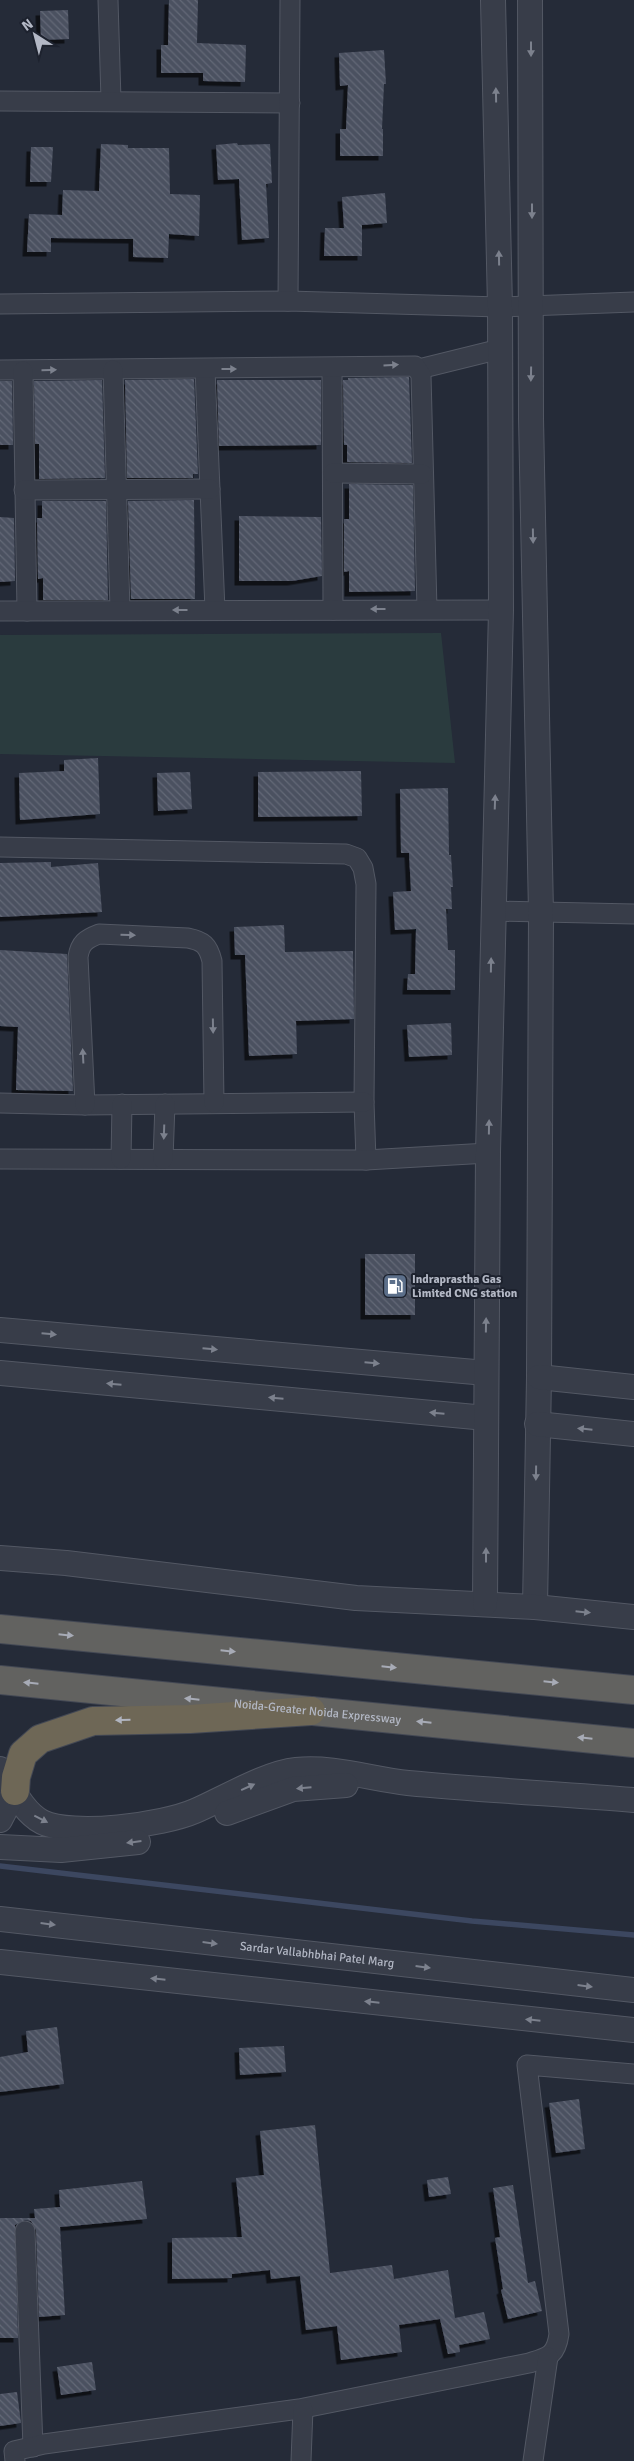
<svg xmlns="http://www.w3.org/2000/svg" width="634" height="2461" viewBox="0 0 634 2461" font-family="Signika,sans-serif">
<defs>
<pattern id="building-back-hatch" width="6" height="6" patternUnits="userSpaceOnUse" patternTransform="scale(1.25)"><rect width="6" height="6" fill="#4b5161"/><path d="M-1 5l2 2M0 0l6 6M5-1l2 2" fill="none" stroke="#636876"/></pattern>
<filter id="shadow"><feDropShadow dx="-4.5" dy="4.5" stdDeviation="0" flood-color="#0009"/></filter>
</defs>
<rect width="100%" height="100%" fill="#252b38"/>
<polygon fill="#2a3b3e" points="441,633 455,763 0,754 0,635"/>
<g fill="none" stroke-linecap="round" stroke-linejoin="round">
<polyline stroke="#3c4760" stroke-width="5.5" points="0,1866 472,1921 634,1935"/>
</g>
<g fill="url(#building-back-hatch)" filter="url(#shadow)">
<polygon points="169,0 198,0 197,43 246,45 245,82 203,81 203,73 161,73 161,45 168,45"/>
<polygon points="68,10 69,39 41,40 40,11"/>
<polygon points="384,50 386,84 384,84 382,129 383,129 383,156 340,156 340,129 346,129 348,85 340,86 339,53"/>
<polygon points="237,143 238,145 270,144 272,183 266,184 269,238 242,240 239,179 218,180 216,145"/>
<polygon points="101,144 128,145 128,148 169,148 170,194 200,195 199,236 169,234 168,258 133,257 133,239 51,238 51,252 27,252 29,214 62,215 63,190 99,191"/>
<polygon points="31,147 53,147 51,182 30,182"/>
<polygon points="385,193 387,223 362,225 362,256 324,256 325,228 344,228 342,197"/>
<polygon points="409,377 412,463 347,462 347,445 344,445 343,380 348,380 348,378"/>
<polygon points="194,379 198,474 193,474 193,478 127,478 125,380"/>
<polygon points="102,380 105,478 39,479 39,444 35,444 34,381"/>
<polygon points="217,380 321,380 321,445 219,446"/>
<polygon points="0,381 12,381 13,445 0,445"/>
<polygon points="349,484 413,485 415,591 349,592 349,571 344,572 344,519 349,519"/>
<polygon points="194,500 195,599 131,599 128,501"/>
<polygon points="42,501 106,501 108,600 43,600 43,578 38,579 37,518 42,518"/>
<polygon points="239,516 321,517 322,576 292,581 239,581"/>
<polygon points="0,517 14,518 15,581 0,582"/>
<polygon points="98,758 100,814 20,820 19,773 64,771 64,760"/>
<polygon points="361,771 362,816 258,817 258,772"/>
<polygon points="190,772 192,809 158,811 157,773"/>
<polygon points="448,788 449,855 451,855 453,887 451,887 452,909 446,909 448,950 455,950 455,990 407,990 408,974 415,974 416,929 395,930 393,892 411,891 409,853 401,853 400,789"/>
<polygon points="51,862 51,867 98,863 102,912 0,917 0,863"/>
<polygon points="284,925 285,952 353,951 354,1019 296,1021 297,1054 249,1056 245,955 235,955 234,927"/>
<polygon points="0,950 67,954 73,1091 16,1090 18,1027 0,1026"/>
<polygon points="451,1023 452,1055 409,1057 407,1025"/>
<rect x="365" y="1254" width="50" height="61"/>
<polygon points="57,2027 64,2084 0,2092 0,2057 28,2052 26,2031"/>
<polygon points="284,2046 286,2072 240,2075 239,2048"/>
<polygon points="579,2099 585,2149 556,2153 549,2103"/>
<polygon points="315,2125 330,2273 392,2265 394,2279 448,2270 455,2318 484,2312 490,2339 459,2345 460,2352 448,2354 440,2319 399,2325 402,2352 341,2360 337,2326 306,2330 300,2276 271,2279 270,2270 232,2274 232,2278 172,2279 172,2238 242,2237 236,2178 264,2175 260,2131"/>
<polygon points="448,2177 451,2194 429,2197 427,2180"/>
<polygon points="142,2181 147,2219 60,2227 65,2315 39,2317 36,2230 31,2221 25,2220 15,2225 18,2338 0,2338 0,2218 35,2218 34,2209 60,2207 59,2190"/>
<polygon points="513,2185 528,2283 535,2281 542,2311 508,2319 501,2290 503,2289 495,2238 500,2237 493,2188"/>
<polygon points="92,2362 96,2390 61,2395 57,2367"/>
<polygon points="17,2392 21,2423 0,2426 0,2394"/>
</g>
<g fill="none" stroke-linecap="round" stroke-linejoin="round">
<defs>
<g id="minor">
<polyline points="108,0 111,100"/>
<polyline points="0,101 290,103"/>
<polyline points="288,301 290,0"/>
<polyline points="0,304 288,301 500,307 634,302"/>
<polyline points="332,368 333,610"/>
<polyline points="205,369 215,610"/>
<polyline points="419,369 500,349"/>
<polyline points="0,370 415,366 421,375 427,609"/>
<polyline points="113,370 120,609"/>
<polyline points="23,371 27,611"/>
<polyline points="333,473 422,474"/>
<polyline points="24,490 210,489"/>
<polyline points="0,611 501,610"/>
<polyline points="0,847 346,854 357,858 363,868 366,884 364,1102 366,1160"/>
<polyline points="492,911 634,914"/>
<polyline points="0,1103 85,1105 364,1102"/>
<path d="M85,1105L78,957C80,943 86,939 99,934L188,938C203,941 208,945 212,961L214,1103"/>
<polyline points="0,1159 366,1160 488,1153"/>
<polyline points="121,1159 122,1104"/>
<polyline points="163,1159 165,1104"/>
<polyline points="25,2231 33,2447"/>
<path d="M15,2461L14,2451L44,2444L299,2409L529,2363C548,2357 556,2356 559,2334L527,2065L634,2074"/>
<polyline points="301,2461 303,2409"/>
<polyline points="533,2461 548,2357"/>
</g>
<g id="tertiary">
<polyline points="530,0 531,418 541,913 539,1377 535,1607"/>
<polyline points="0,1330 486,1373"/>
<polyline points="0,1373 486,1418"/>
<polyline points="539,1377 634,1387"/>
<polyline points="537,1424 634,1434"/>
<polyline points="0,1558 66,1563 356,1598 535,1607 634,1617"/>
<polyline points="485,1604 488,1153 501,610 500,307 493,0"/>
<path d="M0,1769C12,1787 23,1812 42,1822C73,1837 163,1825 195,1811C223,1799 266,1773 296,1770C333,1766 371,1779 408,1783C483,1790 559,1794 634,1800"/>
<polyline points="227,1813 293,1789 346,1785"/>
<polyline points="0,1820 15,1791"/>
<polyline points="0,1847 61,1850 138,1842"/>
<path id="s1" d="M0,1919L634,1990"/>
<polyline points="0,1962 634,2030"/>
</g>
<g id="trunk">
<polyline points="0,1629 634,1690"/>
<path id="s2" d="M0,1680L634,1743"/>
</g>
<polyline id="motorway" points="15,1791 16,1777 23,1754 40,1739 93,1721 190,1719 311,1711"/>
</defs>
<use href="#minor" stroke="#535864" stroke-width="21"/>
<use href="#tertiary" stroke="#535864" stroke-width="26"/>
<use href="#trunk" stroke="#434854" stroke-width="30"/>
<use href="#motorway" stroke="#434854" stroke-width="30"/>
<use href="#minor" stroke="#383d49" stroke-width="19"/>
<use href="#tertiary" stroke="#383d49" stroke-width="24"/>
<use href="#trunk" stroke="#626260" stroke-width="28"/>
<use href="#motorway" stroke="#6e6756" stroke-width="28"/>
</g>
<defs><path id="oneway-solid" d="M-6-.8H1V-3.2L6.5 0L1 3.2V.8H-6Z" transform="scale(1.25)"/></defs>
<g fill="#7c818d">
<use href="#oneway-solid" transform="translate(531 49) rotate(90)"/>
<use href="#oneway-solid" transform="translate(496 95) rotate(-91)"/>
<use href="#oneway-solid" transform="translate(532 211) rotate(90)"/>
<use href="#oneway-solid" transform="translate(499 258) rotate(-91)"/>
<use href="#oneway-solid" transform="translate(391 365) rotate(-3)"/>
<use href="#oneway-solid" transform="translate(229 369)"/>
<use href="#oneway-solid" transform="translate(49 370) rotate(-1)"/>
<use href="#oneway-solid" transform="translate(531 374) rotate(91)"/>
<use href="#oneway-solid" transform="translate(533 536) rotate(89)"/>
<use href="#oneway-solid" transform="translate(378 609) rotate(180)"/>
<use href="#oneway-solid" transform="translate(180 610) rotate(-180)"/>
<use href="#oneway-solid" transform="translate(495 802) rotate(-88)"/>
<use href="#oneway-solid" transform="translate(128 935) rotate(2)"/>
<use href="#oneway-solid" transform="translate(491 965) rotate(-89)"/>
<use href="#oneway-solid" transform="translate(213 1026) rotate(89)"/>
<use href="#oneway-solid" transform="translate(83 1056) rotate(-93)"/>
<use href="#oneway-solid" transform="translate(489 1127) rotate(-89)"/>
<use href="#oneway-solid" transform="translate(164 1132) rotate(92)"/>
<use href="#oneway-solid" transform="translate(486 1325) rotate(-89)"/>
<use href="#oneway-solid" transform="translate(49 1334) rotate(5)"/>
<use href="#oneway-solid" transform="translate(210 1349) rotate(5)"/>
<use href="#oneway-solid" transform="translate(372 1363) rotate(5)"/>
<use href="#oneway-solid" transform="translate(114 1384) rotate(-175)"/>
<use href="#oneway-solid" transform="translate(276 1398) rotate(-175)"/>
<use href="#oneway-solid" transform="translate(437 1413) rotate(-175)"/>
<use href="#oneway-solid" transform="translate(585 1429) rotate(-174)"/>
<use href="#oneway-solid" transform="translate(536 1473) rotate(91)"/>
<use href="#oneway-solid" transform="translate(486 1555) rotate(-90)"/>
<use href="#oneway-solid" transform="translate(583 1612) rotate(6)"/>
<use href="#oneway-solid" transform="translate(248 1787) rotate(-24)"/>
<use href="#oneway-solid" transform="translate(304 1788) rotate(175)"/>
<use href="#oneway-solid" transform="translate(41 1819) rotate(27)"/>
<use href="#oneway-solid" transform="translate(134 1842) rotate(173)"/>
<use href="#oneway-solid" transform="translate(48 1924) rotate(7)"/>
<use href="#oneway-solid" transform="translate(210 1943) rotate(7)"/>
<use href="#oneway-solid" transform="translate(423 1967) rotate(7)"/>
<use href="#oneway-solid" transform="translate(158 1979) rotate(-174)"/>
<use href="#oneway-solid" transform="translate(585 1986) rotate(7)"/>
<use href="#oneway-solid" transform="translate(372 2002) rotate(-174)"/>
<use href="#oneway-solid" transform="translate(533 2020) rotate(-174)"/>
</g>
<g fill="#a7abb6">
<use href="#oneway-solid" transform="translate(66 1635) rotate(6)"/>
<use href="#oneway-solid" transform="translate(228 1651) rotate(6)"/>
<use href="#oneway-solid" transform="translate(389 1667) rotate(6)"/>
<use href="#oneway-solid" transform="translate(551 1682) rotate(6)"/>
<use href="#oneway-solid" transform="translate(31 1683) rotate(-174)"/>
<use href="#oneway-solid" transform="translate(192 1699) rotate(-174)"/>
<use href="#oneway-solid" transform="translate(424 1722) rotate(-174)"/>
<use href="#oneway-solid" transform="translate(585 1738) rotate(-174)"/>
</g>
<use fill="#b0b4bf" href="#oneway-solid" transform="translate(123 1720) rotate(179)"/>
<defs>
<symbol id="fuel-square" viewBox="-11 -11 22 22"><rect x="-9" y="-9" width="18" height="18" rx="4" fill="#5c6f8a" stroke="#1d222e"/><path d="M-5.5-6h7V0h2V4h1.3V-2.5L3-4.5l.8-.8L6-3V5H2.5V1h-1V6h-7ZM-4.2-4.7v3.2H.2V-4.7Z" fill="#fff"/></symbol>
</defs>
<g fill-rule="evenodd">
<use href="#fuel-square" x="381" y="1272" width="28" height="28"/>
</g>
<g text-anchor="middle" stroke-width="4" stroke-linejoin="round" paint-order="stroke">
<g font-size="12" font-weight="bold" fill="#b3b8c5" stroke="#1d222e" text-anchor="start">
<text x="412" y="1283">Indraprastha Gas<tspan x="412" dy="14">Limited CNG station</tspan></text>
</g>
<g font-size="12" fill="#b3b8c5" stroke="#1d222e">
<text dy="4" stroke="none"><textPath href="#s2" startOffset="319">Noida-Greater Noida Expressway</textPath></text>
<text dy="4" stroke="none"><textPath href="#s1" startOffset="319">Sardar Vallabhbhai Patel Marg</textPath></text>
</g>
</g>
<g transform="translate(35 35) rotate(324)" stroke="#1d222e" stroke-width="4" paint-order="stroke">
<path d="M0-4L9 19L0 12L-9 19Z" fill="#b3b8c5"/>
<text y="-8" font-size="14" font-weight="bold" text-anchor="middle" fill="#b3b8c5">N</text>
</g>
</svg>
